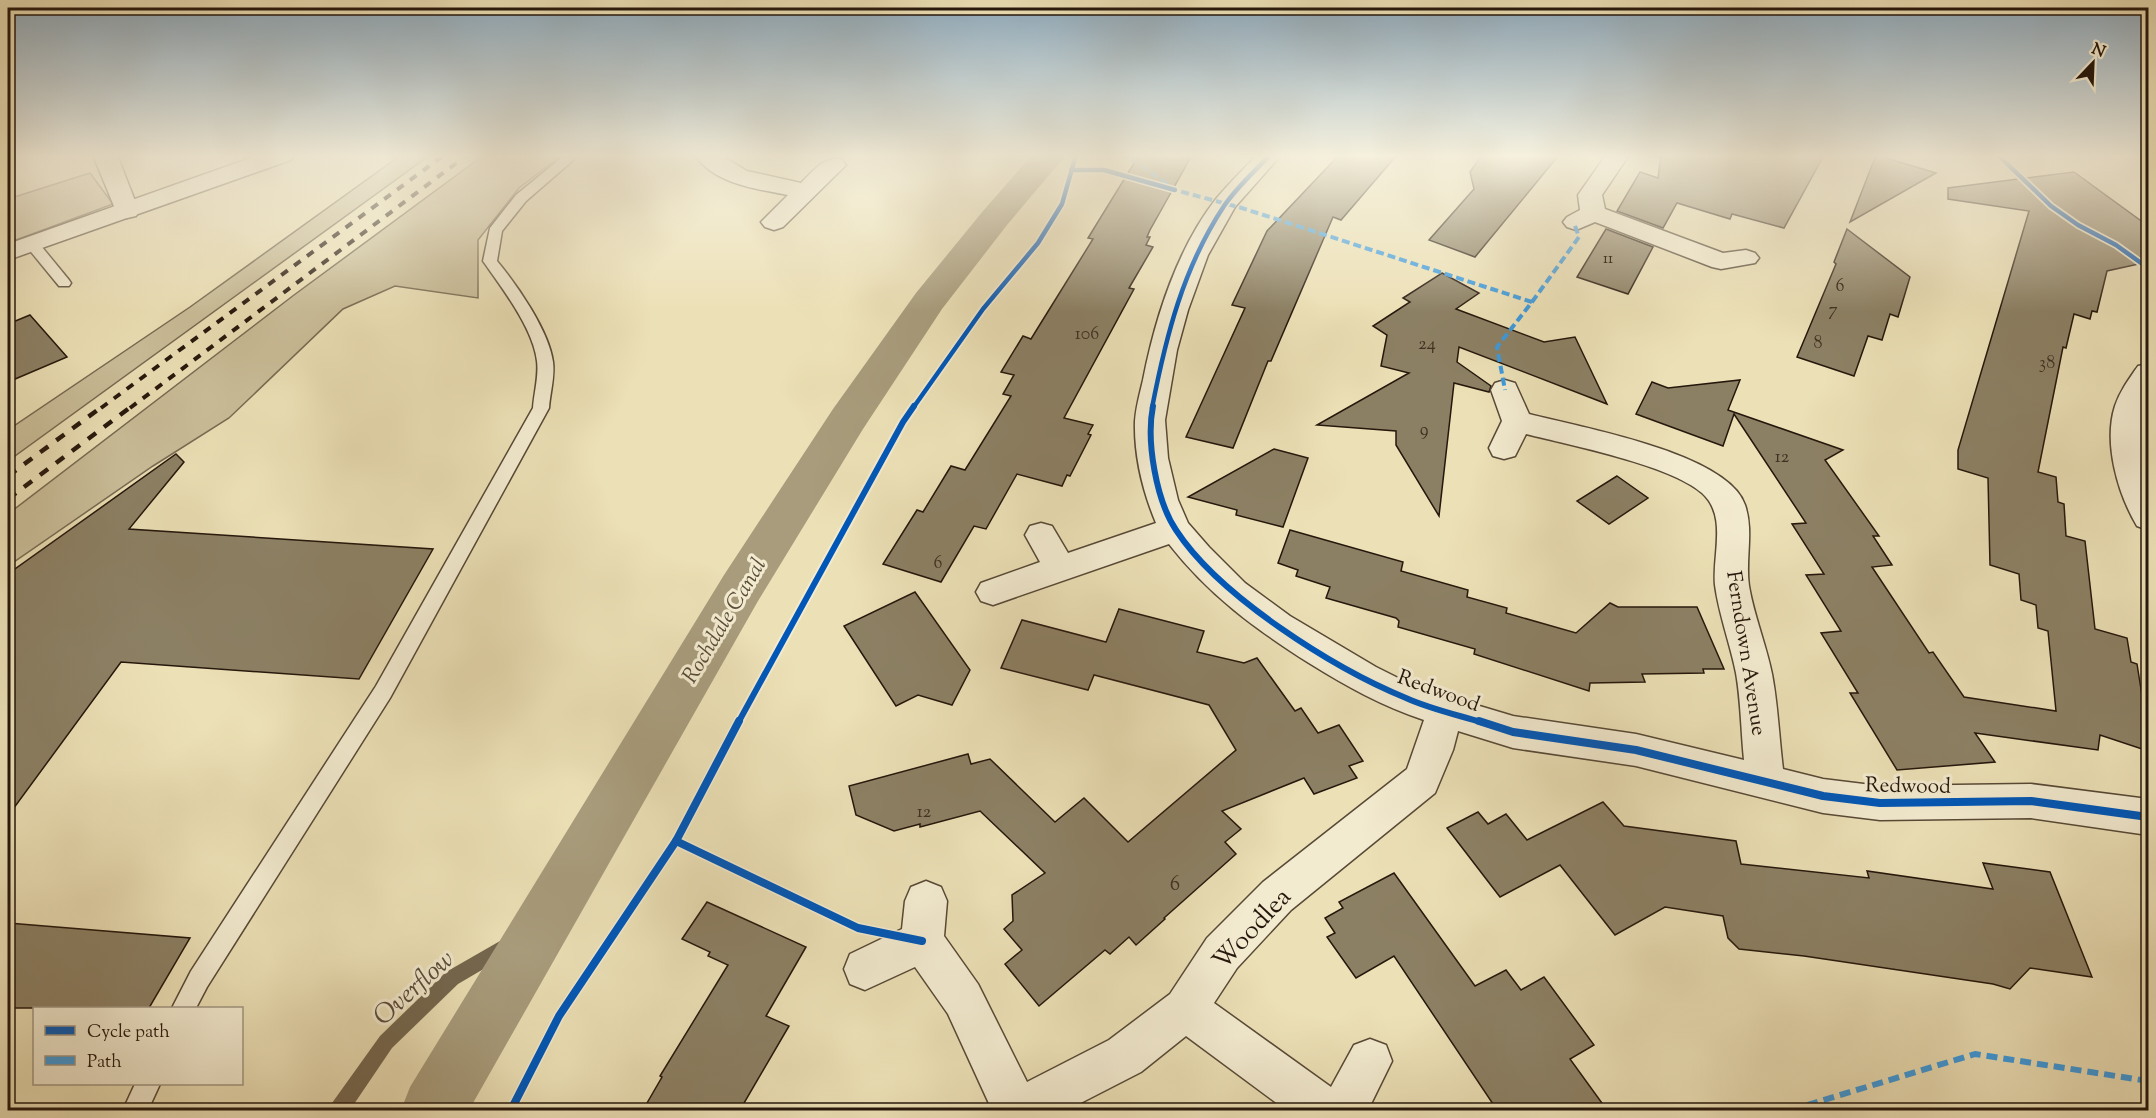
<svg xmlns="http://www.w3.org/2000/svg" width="2156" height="1118" viewBox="0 0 2156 1118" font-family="'Sorts Mill Goudy',serif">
<rect width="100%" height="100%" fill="#ece0b6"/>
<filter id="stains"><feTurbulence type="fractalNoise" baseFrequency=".00333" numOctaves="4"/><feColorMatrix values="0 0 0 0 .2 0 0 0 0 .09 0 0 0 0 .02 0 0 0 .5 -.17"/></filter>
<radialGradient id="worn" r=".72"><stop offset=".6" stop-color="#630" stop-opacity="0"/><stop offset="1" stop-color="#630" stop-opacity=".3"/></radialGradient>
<g fill="#cabe99" stroke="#786a52" stroke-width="1.5">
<polygon points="401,155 430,155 8,461 8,430 190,307"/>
<polygon points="484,155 562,155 519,188 478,240 478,298 395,286 343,309 229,418 153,466 8,566 8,514 294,295"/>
<polygon points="90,173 113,204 8,243 8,199"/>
</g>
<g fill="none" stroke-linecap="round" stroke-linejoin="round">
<polygon fill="#74674f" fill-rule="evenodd" points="542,917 548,919 551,925 548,931 458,984 392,1048 350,1110 330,1110 332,1103 380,1036 446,972"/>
<polygon fill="#a89c7c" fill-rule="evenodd" points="1032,155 1066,155 1007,225 942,309 863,429 758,601 469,1110 401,1110 410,1087 724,575 833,409 916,293 983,211"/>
</g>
<g fill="#8c8064" stroke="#25170c" stroke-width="1.5">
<polygon points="1139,155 1192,155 1150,230 1147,237 1150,237 1146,245 1153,247 1129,288 1134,289 1064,418 1093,425 1088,434 1091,435 1070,476 1067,475 1062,486 1017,474 986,529 974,526 941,582 883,564 917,510 923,512 951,466 965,470 1011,396 1003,394 1014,375 1001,372 1023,336 1031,339 1039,326 1093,239 1088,238"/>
<polygon points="1339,155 1397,155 1341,220 1333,217 1271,361 1268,361 1233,448 1186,437 1245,308 1232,305 1267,231"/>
<polygon points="1482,155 1559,155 1475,257 1429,240 1474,189 1470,172"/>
<polygon points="1661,155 1824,155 1784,228 1732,214 1730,219 1677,203 1663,228 1617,211 1640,172 1658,178"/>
<polygon points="1876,155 1936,173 1850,222"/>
<polygon points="2074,172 2148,226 2148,262 2107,271 2097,312 2092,311 2090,319 2074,314 2066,348 2063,347 2038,472 2056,477 2058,502 2064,504 2066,536 2085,541 2095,629 2127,638 2131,662 2137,664 2144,708 2148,709 2148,751 2100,735 2098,750 1975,733 1995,762 1897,770 1850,693 1858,693 1821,633 1841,631 1806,575 1824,574 1792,524 1806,523 1734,414 1723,446 1636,414 1652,382 1668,388 1740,380 1728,410 1843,450 1825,460 1879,536 1873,536 1892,565 1872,567 1929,653 1933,652 1964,697 2056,711 2048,631 2038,628 2036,605 2021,600 2019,574 1990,565 1988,478 1958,469 1958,450 2029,211 1948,199 1948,188"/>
<polygon points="1606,229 1653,247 1628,294 1577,277"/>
<polygon points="1847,229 1910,277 1898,317 1890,314 1882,340 1868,336 1854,376 1797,357 1836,264 1834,262"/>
<polygon points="1442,273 1479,293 1456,309 1544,342 1575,337 1607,404 1459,347 1457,362 1491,386 1489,392 1454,383 1439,516 1396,445 1396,431 1317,425 1409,373 1381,366 1387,335 1373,326 1410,302 1403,298"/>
<polygon points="30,315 67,357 8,382 8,324"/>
<polygon points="1274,449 1308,458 1283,527 1236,515 1237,510 1188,497"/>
<polygon points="176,454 184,462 129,529 433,549 359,679 121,662 8,816 8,574"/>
<polygon points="1617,476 1648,498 1609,524 1577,501"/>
<polygon points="1290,530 1403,562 1401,571 1468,590 1467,597 1507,608 1506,613 1576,633 1610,603 1618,607 1697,607 1724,669 1703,669 1704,673 1642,674 1645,682 1590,683 1589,691 1474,654 1475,649 1398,627 1399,621 1396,618 1326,598 1330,587 1296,576 1298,570 1278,563"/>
<polygon points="915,592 970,670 952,705 918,695 896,706 844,626"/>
<polygon points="1119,609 1204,631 1197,652 1244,663 1257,658 1295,711 1301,708 1318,733 1339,725 1363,761 1349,766 1357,778 1314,794 1304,778 1222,811 1241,829 1225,842 1236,854 1164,918 1165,919 1136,945 1129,937 1110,954 1105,950 1039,1006 1005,964 1022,950 1004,929 1013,921 1012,895 1045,873 980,811 920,827 920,824 894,831 856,815 849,786 968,754 971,764 990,759 1055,822 1084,798 1128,842 1236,750 1209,705 1094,675 1088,690 1001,668 1022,620 1106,642"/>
<polygon points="1603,802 1624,826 1736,841 1741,864 1869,878 1867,871 1993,889 1983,863 2050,872 2092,977 2030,968 2010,989 1993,984 1804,956 1739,949 1728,938 1723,916 1665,907 1615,935 1560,865 1500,897 1447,828 1478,812 1488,824 1506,814 1527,840"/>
<polygon points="1394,873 1475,986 1506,970 1521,990 1544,977 1594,1045 1570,1059 1607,1110 1497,1110 1394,956 1356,978 1327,937 1335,933 1325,918 1343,908 1339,902"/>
<polygon points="707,902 806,947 766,1016 789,1026 740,1110 643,1110 662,1077 660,1076 728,965 708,956 710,952 682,939"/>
<polygon points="8,923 190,938 149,1008 8,1008"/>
</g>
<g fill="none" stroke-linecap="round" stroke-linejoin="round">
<defs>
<g id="service">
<path d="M565,155H579L526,201L502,231L497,261C517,285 549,331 553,362C555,377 550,393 549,408L390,698L207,987L196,1008H172L191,971L376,686L533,408C534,393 539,376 537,361C533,328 502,288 483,261L490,228L516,195Z"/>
<polygon points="32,240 37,241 69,280 71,283 69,286 59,286 27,247 25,244"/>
<polygon points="135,1084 160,1084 148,1110 123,1110"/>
</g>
<g id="minor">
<polygon points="93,155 117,155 139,211 136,216 127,218 118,216"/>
<path d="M695,155H720L747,171L801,183C813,172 824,155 842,160L846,165L783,227L774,230L765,227L761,222L788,195C757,189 714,184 695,155Z"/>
<path d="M1257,155H1281L1235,207L1208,255L1188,310L1177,350L1165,420L1168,458L1178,500L1188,523L1209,547L1245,583L1290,616L1376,667L1416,687L1513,716L1636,734L1744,760C1741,731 1741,701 1736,673C1730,643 1719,615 1715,585C1712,555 1728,516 1702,493C1670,465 1570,445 1526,434L1515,456L1504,459L1493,456L1489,448L1502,421L1491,390L1495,383L1505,380L1515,383L1529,414C1579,427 1728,453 1745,505C1754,531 1745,559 1749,586C1754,616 1766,644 1772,674C1778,705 1779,738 1783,769L1823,779L1880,786L2031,784L2148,799V835L2031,818L1880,820L1823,813L1636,766L1513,748L1458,731L1453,750L1435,793L1291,910L1237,968L1214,1003L1331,1087L1354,1045L1370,1039L1386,1045L1392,1061L1368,1110H1286L1186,1036L1141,1072L1067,1110H992L948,1014L915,967L865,990L850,984L844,969L850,954L902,929L905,901L911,887L926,881L941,887L947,901L944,936L978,984L1027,1082L1109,1040L1170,994L1207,938L1263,882L1407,769L1424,720C1382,706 1346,686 1309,663C1254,628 1209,595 1169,544L993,605L981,601L976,592L981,583L1040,562L1025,535L1030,526L1041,523L1052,526L1068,553L1156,523C1143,492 1134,455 1135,421C1136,407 1140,393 1143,380C1155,319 1177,249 1216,199C1228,184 1243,170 1257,155Z"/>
<polygon points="1606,155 1629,155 1602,195 1605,209 1723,253 1746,250 1755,253 1759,258 1755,263 1721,269 1712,267 1595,222 1576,230 1567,227 1563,222 1567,217 1580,210 1578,195"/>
<path d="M2148,364V396L2141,426L2142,444L2148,475V530L2137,526C2118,494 2103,443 2115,406C2120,391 2129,379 2138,366Z"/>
</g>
<polygon id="tertiary" points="259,155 294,155 291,160 8,260 8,244"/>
</defs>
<use href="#service" stroke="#574936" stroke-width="3"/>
<use href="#minor" stroke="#574936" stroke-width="3"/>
<use href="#tertiary" stroke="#574936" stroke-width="3"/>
<use href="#service" fill="#f3ebd0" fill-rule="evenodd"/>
<use href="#minor" fill="#f3ebd0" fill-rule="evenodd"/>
<use href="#tertiary" fill="#f3ebd0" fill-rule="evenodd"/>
<g stroke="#25170c" stroke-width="4" stroke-dasharray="8 8" stroke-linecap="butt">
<polyline points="101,408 444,155"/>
<polyline points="130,408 467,155"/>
</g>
<g stroke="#25170c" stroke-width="4.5" stroke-dasharray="10 10" stroke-linecap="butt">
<polyline points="8,476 103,406"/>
<polyline points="8,499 132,406"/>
</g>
<g stroke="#3c9ade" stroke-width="4" stroke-dasharray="8 4" stroke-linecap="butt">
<polyline points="1120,155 1135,161 1175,190 1242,208 1532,302 1497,347 1505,390"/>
<polyline points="1532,302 1579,237 1574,223"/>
</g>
<polyline stroke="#3c9ade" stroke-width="6" stroke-dasharray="11 6" stroke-linecap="butt" points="1791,1110 1975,1054 2148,1081"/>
<defs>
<g id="cycleway-far2">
<polyline points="1998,155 2051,206 2078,225 2116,245 2148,268"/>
<polyline points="1071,170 1104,170 1175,190"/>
<polyline points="913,408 983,309 1038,243 1062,204 1076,155"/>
<path d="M1152,408C1166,336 1183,268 1224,206C1236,188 1255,171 1270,155"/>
</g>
<g id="cycleway-far1">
<path d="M1153,406C1146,441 1156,500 1176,530C1219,596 1333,668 1406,698C1430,709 1458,715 1484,723"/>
<polyline points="738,723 903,422 914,406"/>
</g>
<g id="cycleway">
<polyline points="1479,721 1513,732 1636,750 1823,796 1880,803 2031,801 2148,817"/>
<polyline points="676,841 858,928 922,941"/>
<polyline points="511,1110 559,1016 676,841 739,721"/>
</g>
</defs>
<use href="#cycleway-far2" stroke="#f3ebd0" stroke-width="8"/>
<use href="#cycleway-far1" stroke="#f3ebd0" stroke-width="10"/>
<use href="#cycleway" stroke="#f3ebd0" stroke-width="11"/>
<use href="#cycleway-far2" stroke="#0057b8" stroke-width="4.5"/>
<use href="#cycleway-far1" stroke="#0057b8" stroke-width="6"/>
<use href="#cycleway" stroke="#0057b8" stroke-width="8"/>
</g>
<linearGradient id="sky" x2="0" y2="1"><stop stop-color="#8eaabd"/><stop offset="0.5" stop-color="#f6f1de"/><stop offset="1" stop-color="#f6f1de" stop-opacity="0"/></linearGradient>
<rect width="2156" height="312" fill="url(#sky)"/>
<g text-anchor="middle" stroke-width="6" stroke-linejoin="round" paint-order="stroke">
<g font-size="15" fill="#3f3122">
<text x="1608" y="263">11</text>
</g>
<g font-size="18" fill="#3f3122">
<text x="1840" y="291">6</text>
<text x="1833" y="315">7</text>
<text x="1087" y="339">106</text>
<text x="1818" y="348">8</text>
<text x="1427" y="349">24</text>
<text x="2047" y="368">38</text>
<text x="1424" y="435">9</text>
<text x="1782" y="462">12</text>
<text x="938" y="568">6</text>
<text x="924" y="817">12</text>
</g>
<g font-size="21" fill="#25170c" stroke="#f3ebd0">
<text transform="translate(1747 653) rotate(81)" y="7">Ferndown Avenue</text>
<text transform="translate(1439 690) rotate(20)" y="7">Redwood</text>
<text transform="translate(1908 785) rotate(1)" y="7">Redwood</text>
</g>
<g font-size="21" fill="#3f3122">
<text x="1175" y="890">6</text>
</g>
<g font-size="22" font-style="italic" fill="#594c39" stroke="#f3ebd0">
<text transform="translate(723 620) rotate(-59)" y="8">Rochdale Canal</text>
</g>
<g font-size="26" fill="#25170c" stroke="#f3ebd0">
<text transform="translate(1251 928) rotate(-47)" y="9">Woodlea</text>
</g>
<g font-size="27" font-style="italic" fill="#594c39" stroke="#f3ebd0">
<text transform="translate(413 987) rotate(-42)" y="9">Overflow</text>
</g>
</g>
<rect width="2156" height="1118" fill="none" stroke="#ece0b6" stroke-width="30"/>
<rect x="9" y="9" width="2138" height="1100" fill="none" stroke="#25170c" stroke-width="3"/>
<rect x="15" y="15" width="2126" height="1088" fill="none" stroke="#25170c" stroke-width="1.5"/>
<rect x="33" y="1007" width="210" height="78" fill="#f3ebd0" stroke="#a19682" stroke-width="1.5"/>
<rect x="45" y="1026" width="30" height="9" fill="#0057b8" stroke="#a19682" stroke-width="1.5"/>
<text x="87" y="1037" font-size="18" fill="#25170c">Cycle path</text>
<rect x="45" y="1056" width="30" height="9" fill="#3c9ade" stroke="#a19682" stroke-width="1.5"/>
<text x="87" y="1067" font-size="18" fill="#25170c">Path</text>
<g transform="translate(2093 63) rotate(23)" stroke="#f3ebd0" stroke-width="4.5" paint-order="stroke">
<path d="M0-4.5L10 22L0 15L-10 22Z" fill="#25170c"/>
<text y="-9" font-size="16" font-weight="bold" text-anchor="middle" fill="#25170c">N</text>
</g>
<rect width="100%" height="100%" filter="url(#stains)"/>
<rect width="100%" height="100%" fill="url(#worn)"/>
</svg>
